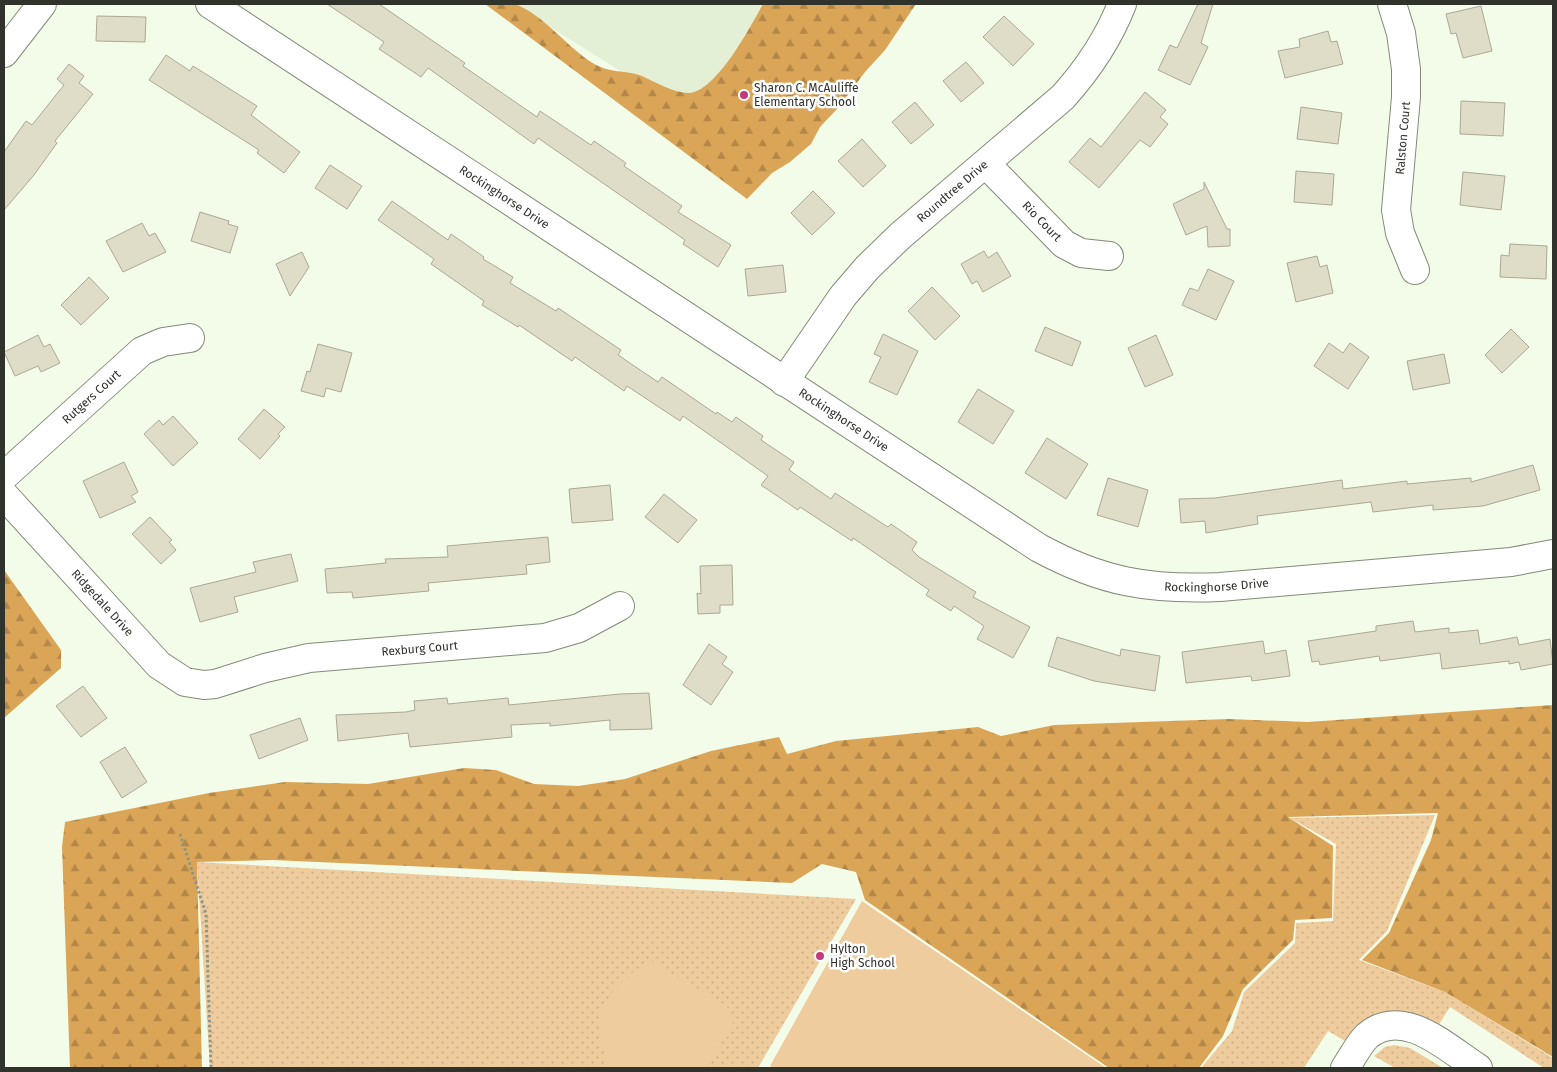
<svg xmlns="http://www.w3.org/2000/svg" width="1557" height="1072" viewBox="0 0 1557 1072" font-family="'Fira Sans',sans-serif">
<defs>
<pattern id="grass-dots" width="8" height="8" patternUnits="userSpaceOnUse" patternTransform="scale(1.25)"><rect width="8" height="8" fill="#efcc9e"/><path d="M2 2h.1M6 6h.1" fill="none" stroke="#cdb088" stroke-width="1.8" stroke-linecap="round"/></pattern>
<pattern id="forest-firs" width="22" height="20" patternUnits="userSpaceOnUse" patternTransform="scale(1.25)"><rect width="22" height="20" fill="#dba557"/><path d="M5 1l3.5 6h-7zM16 11l3.5 6h-7z" fill="#b28748"/></pattern>
</defs>
<rect width="100%" height="100%" fill="#f2fce8"/>
<polygon fill="#e3f0d6" points="514,4 910,4 769,165"/>
<g fill="url(#grass-dots)">
<path d="M1435,815L1387,931L1359,960L1445,992L1553,1058V1068H1544L1450,1007L1438,1026C1392,1004 1382,1009 1345,1041L1328,1031L1304,1068H1201L1232,1031L1244,992L1295,943L1296,923L1333,921L1336,844L1290,818Z"/>
<polygon points="197,862 856,899 758,1068 210,1068"/>
<polygon points="1394,1045 1410,1048 1443,1068 1395,1068 1374,1056 1385,1047"/>
</g>
<g fill="url(#forest-firs)">
<path d="M485,4C493,4 507,1 515,4C545,16 565,45 591,62C612,75 624,69 642,76C655,82 674,93 689,93C716,92 751,26 763,4H916L885,50L865,72L838,108L820,127L811,144L790,162L772,173L747,199Z"/>
<polygon points="4,570 61,650 61,668 4,718"/>
<polygon points="1553,705 1553,1057 1445,992 1362,960 1389,933 1431,840 1438,813 1288,817 1333,846 1332,918 1295,920 1293,940 1243,989 1223,1036 1199,1068 1109,1068 865,900 856,872 822,864 792,883 272,860 197,862 202,1068 70,1068 62,847 65,822 209,793 285,782 368,784 464,768 496,770 534,784 578,786 625,779 711,751 779,737 787,754 836,741 978,727 1001,736 1054,725 1229,719 1308,722"/>
</g>
<g fill="#efcc9e">
<polygon points="862,901 1106,1068 773,1068 770,1066"/>
<path d="M649,960L727,1006L733,1024L706,1068H611C584,1014 606,992 649,960Z"/>
</g>
<g fill="#dfddc8" stroke="#aba995">
<polygon points="327,4 379,4 465,63 463,66 537,117 540,111 591,145 594,141 626,163 624,166 682,206 678,212 731,245 718,267 683,244 685,240 538,138 534,144 428,68 421,77 379,49 384,42"/>
<polygon points="1198,4 1213,4 1201,43 1208,47 1190,85 1158,70 1170,45 1177,48"/>
<polygon points="1481,6 1492,51 1463,58 1456,33 1451,34 1446,14"/>
<polygon points="97,16 146,17 145,42 96,41"/>
<polygon points="1004,16 1034,44 1013,66 983,37"/>
<polygon points="1328,31 1331,42 1337,41 1343,64 1285,78 1278,51 1300,47 1299,39"/>
<polygon points="166,55 190,71 193,66 257,106 251,115 300,152 284,173 257,153 259,150 149,80"/>
<polygon points="966,62 984,83 961,102 943,81"/>
<polygon points="69,64 84,76 79,83 93,94 55,141 57,143 34,175 4,210 4,152 26,121 32,125 64,85 57,79"/>
<polygon points="1145,92 1166,110 1160,117 1168,124 1150,147 1140,140 1099,188 1069,162 1090,138 1101,147"/>
<polygon points="1461,101 1505,103 1503,136 1460,134"/>
<polygon points="915,102 934,125 911,144 892,122"/>
<polygon points="1301,107 1342,113 1338,144 1297,139"/>
<polygon points="862,139 886,166 863,187 838,161"/>
<polygon points="330,165 362,186 347,209 315,188"/>
<polygon points="1296,171 1334,174 1332,205 1294,202"/>
<polygon points="1463,172 1505,176 1501,210 1460,205"/>
<polygon points="1204,182 1227,229 1230,229 1230,246 1208,247 1207,226 1186,235 1173,204 1204,189"/>
<polygon points="813,191 835,213 812,235 791,213"/>
<polygon points="392,201 448,240 451,234 484,257 483,259 513,277 510,283 556,311 558,308 621,350 618,355 658,382 662,377 716,414 717,412 732,422 736,417 763,436 761,440 794,462 789,470 831,499 835,493 888,527 891,524 917,542 912,550 919,557 976,592 973,597 1030,627 1013,658 977,639 984,626 954,606 951,611 926,595 929,590 853,538 852,541 800,507 798,510 761,485 768,476 683,416 680,421 627,386 624,391 575,357 572,361 519,325 518,327 482,305 484,301 431,264 434,259 378,220"/>
<polygon points="200,212 229,221 228,224 238,227 230,253 191,241"/>
<polygon points="142,223 149,236 155,233 166,252 123,272 106,241"/>
<polygon points="1510,244 1547,246 1546,279 1500,277 1501,255 1509,256"/>
<polygon points="984,251 988,258 997,252 1011,276 983,292 977,281 972,284 961,264"/>
<polygon points="302,252 309,267 290,296 276,264"/>
<polygon points="1317,256 1320,267 1327,265 1333,293 1296,302 1287,263"/>
<polygon points="783,265 786,292 748,296 745,269"/>
<polygon points="1208,269 1234,281 1216,320 1182,305 1190,288 1198,291"/>
<polygon points="89,277 109,298 81,325 61,305"/>
<polygon points="932,287 960,316 935,340 908,311"/>
<polygon points="1045,327 1081,342 1072,366 1035,351"/>
<polygon points="1511,329 1529,347 1502,373 1485,355"/>
<polygon points="883,334 918,351 897,395 869,382 881,357 874,354"/>
<polygon points="38,335 44,347 50,344 60,363 41,372 38,366 15,376 4,352"/>
<polygon points="1156,335 1173,375 1145,387 1128,348"/>
<polygon points="1329,343 1343,353 1350,343 1369,357 1348,389 1314,366"/>
<polygon points="318,344 352,353 341,392 326,388 324,397 301,391 307,371 310,372"/>
<polygon points="1444,354 1450,383 1413,390 1407,361"/>
<polygon points="978,389 1014,411 993,444 958,422"/>
<polygon points="264,409 285,427 278,434 280,436 260,459 238,439"/>
<polygon points="173,416 198,443 173,466 144,434 159,420 163,425"/>
<polygon points="1047,438 1088,464 1066,499 1025,473"/>
<polygon points="124,462 138,492 131,496 136,502 100,518 83,481"/>
<polygon points="1533,465 1540,490 1483,506 1433,510 1433,505 1373,512 1371,502 1257,516 1258,524 1206,533 1205,521 1181,523 1179,499 1215,498 1342,480 1343,489 1407,481 1407,484 1471,478 1471,482"/>
<polygon points="1108,478 1148,490 1138,527 1097,515"/>
<polygon points="610,485 613,520 572,523 569,489"/>
<polygon points="664,494 697,520 678,543 645,517"/>
<polygon points="150,517 172,540 169,542 176,550 161,564 132,534"/>
<polygon points="548,537 550,562 526,565 527,574 428,583 429,591 353,598 352,592 327,593 325,569 386,563 385,559 448,557 447,546"/>
<polygon points="291,554 298,581 234,597 238,612 200,622 190,588 256,572 253,562"/>
<polygon points="732,565 733,605 720,605 720,613 698,614 697,593 701,594 700,566"/>
<polygon points="1413,621 1415,632 1449,628 1449,633 1478,630 1480,644 1517,637 1519,645 1550,639 1553,664 1521,670 1519,662 1509,664 1509,661 1442,669 1440,653 1380,661 1379,656 1320,665 1319,661 1312,662 1308,641 1376,631 1376,626"/>
<polygon points="1057,637 1120,656 1121,649 1160,656 1155,691 1094,681 1048,666"/>
<polygon points="1263,641 1265,654 1286,650 1290,676 1252,681 1251,676 1186,683 1182,652"/>
<polygon points="709,644 727,657 722,664 733,672 711,705 683,685"/>
<polygon points="83,686 107,718 81,737 56,706"/>
<polygon points="649,693 652,729 610,730 610,720 550,726 550,723 511,725 512,737 410,747 408,733 338,741 336,715 406,712 415,710 414,701 447,698 448,704 508,698 509,705 620,694"/>
<polygon points="300,718 308,740 259,759 250,735"/>
<polygon points="125,747 147,782 122,798 100,762"/>
</g>
<g fill="none" stroke-linecap="round" stroke-linejoin="round">
<defs>
<g id="minor">
<path id="s1" d="M210,4L1039,548C1102,582 1149,590 1220,587L1511,562L1553,554"/>
<polyline points="1392,4 1401,33 1406,69 1406,97 1396,210 1400,233 1415,270"/>
<polyline points="4,53 42,4"/>
<path id="s2" d="M986,164L1064,244L1081,253L1109,256"/>
<path id="s3" d="M784,382L843,296L867,268L900,236L1063,97C1089,68 1108,40 1122,4"/>
<path id="s4" d="M4,476L142,351L163,342L190,338"/>
<path id="s5" d="M4,495L159,665L185,682L204,685L215,684L265,668L309,658L545,638L579,628L620,606"/>
<path d="M1345,1068C1352,1058 1358,1045 1367,1036C1403,1005 1448,1049 1478,1068"/>
</g>
</defs>
<use href="#minor" stroke="#828a78" stroke-width="30"/>
<polyline stroke="#8e9587" stroke-width="3" stroke-dasharray="2.5 2.5" stroke-linecap="butt" points="180,834 206,914 211,1068"/>
<use href="#minor" stroke="#fff" stroke-width="28"/>
</g>
<g fill="#c13b7c" stroke="#fff" stroke-width="2">
<circle cx="744" cy="95" r="5"/>
<circle cx="820" cy="956" r="5"/>
</g>
<g text-anchor="middle" stroke-width="5" stroke-linejoin="round" paint-order="stroke">
<g font-size="12" fill="#30332c" stroke="#fff" text-anchor="start">
<text x="754" y="92">Sharon C. McAuliffe<tspan x="754" dy="14">Elementary School</tspan></text>
<text x="830" y="953">Hylton<tspan x="830" dy="14">High School</tspan></text>
</g>
<g font-size="12" fill="#30332c" stroke="#fff">
<text transform="translate(1403 138) rotate(-85)" y="4">Ralston Court</text>
<text dy="4" stroke="none"><textPath href="#s3" startOffset="256">Roundtree Drive</textPath></text>
<text dy="4" stroke="none"><textPath href="#s1" startOffset="352">Rockinghorse Drive</textPath></text>
<text dy="4" stroke="none"><textPath href="#s2" startOffset="80">Rio Court</textPath></text>
<text dy="4" stroke="none"><textPath href="#s4" startOffset="118">Rutgers Court</textPath></text>
<text dy="4" stroke="none"><textPath href="#s1" startOffset="758">Rockinghorse Drive</textPath></text>
<text dy="4" stroke="none"><textPath href="#s1" startOffset="1176">Rockinghorse Drive</textPath></text>
<text dy="4" stroke="none"><textPath href="#s5" startOffset="146">Ridgedale Drive</textPath></text>
<text dy="4" stroke="none"><textPath href="#s5" startOffset="500">Rexburg Court</textPath></text>
</g>
</g>
<rect width="1557" height="1072" fill="none" stroke="#30332c" stroke-width="10"/>
</svg>
